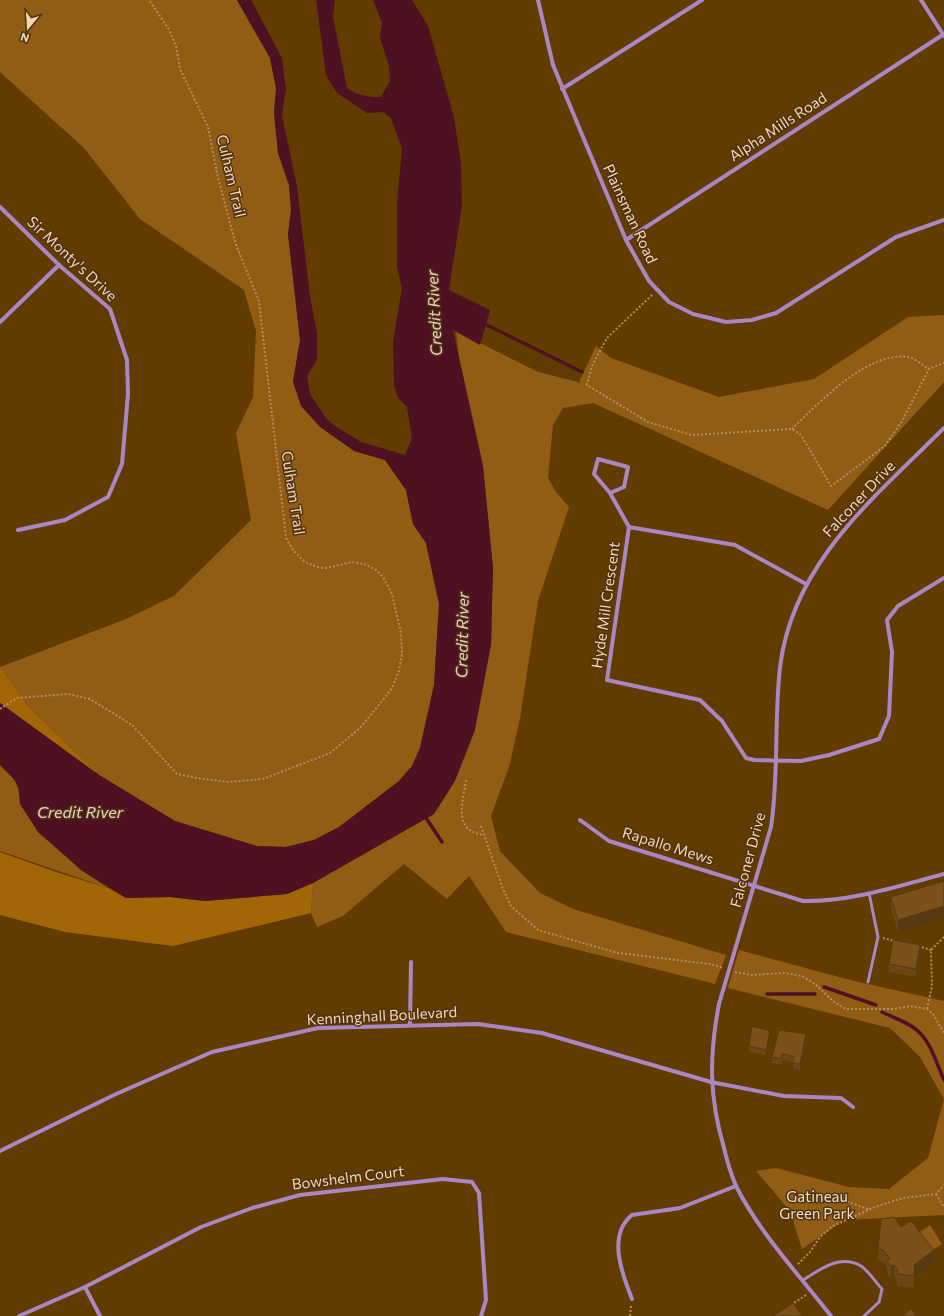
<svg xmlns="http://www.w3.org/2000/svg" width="944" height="1316" viewBox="0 0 944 1316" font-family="Commissioner,sans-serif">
<rect width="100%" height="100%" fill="#623b00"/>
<g fill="#915d15">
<polygon points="0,0 237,0 270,58 276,88 274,113 278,153 289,185 291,210 288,234 300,340 293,382 354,451 385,460 406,490 413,524 426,543 439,604 434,685 420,748 412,766 399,781 339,827 314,840 286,847 257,846 175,821 99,775 29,707 0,667 126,619 174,596 251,520 236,433 253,397 256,331 244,290 140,219 84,148 0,72"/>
<polygon points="944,315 944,382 828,510 593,403 563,408 553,425 548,478 556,492 569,507 538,601 520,718 510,764 491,816 500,851 540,893 573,909 726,955 715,984 506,932 469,876 447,899 404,864 343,916 317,927 311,913 313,883 434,814 491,645 493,568 483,466 459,358 456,331 538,372 578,382 582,387 579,382 596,346 611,358 719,397 814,379 908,317"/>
<path d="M0,765C15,780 19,782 20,804L81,870L108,888L0,851Z"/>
<polygon points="739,950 854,981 944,1001 944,1215 844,1220 802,1249 790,1211 756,1171 776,1168 849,1187 889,1189 928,1158 944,1099 920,1057 890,1028 728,988"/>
<polygon points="930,1225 942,1244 931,1251 917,1234"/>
</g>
<g fill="#a26606">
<polygon points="0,667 29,707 99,775 0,703"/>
<polygon points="0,852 56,872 108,888 126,898 170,897 205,901 287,894 313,883 311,913 173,946 65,932 0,915"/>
</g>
<path fill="#4d1121" d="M237,0H251L282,58L286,89L282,116L297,186L310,297L317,333V360L307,376L310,394L326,418L335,426L361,442L405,455L412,438L407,407L398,398L394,385L393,341L402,288L397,267V203L402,149L391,118L383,112L367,113L337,93L326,75L316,0H335L333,17L347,88C358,96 368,97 381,97L390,81L389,66L380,38L382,23L373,0H412L428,26L454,117L461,163L462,205L449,290L490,310L480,345L453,330L483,466L493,568L491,645L475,730L455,781L434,814L313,883L287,894L205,901L170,897L126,898L81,870L38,832L20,804L19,789L15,780L0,765V703L99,775L175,821L257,846L286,847L314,840L339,827L399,781L412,766L420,748L434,685L439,604L426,543L413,524L406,490L385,460L354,451L320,427L301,406L293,382L300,340L288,234L291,210L289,185L278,153L274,113L276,88L270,58Z"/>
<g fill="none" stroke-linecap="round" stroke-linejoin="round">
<g stroke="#4d1121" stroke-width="3.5">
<polyline points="481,322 582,372"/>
<polyline points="424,815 442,842"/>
<polyline points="824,987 876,1005"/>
<polyline points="767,994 815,994"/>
<path d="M882,1012C894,1018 911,1023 920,1033C932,1045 937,1065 944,1080"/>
</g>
<g stroke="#b18f62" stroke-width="2" stroke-dasharray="2 2" stroke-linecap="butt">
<polyline points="652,295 607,338 592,366 587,385 648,422 692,435 792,429 801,435 831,486 885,446 902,421 929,369 944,363"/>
<path d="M792,429C819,403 867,351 908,357C915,358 923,366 929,369"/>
<polyline points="0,709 17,698 68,694 90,699 132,725 177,774 197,778 228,782 263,779 330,753 360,728 391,690 399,671 402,653 401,633 392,594 383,577 375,569 364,564 352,562 326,568 317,567 305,562 293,550 286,538 259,301 236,245 218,178 208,127 180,69 176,46 168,28 149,0"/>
<path d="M466,780C463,802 452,831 484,835"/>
<polyline points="481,826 503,889 511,906 538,930 618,953 710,964 723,968"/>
<polyline points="883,938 895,941"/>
<polyline points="918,946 931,950"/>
<polyline points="735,972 751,975 785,973 802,976 815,984 834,1002 846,1009 893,1009 910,1006 927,1009 933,1014 944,1033"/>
<polyline points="927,1009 932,986 931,950 944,937"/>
<polyline points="936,1194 944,1207"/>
<polyline points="788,1201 822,1197 840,1199 868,1209"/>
<polyline points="798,1264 810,1252 820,1237 833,1226 875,1207 903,1198 936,1194 944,1185"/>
<polyline points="791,1305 806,1295"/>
<polyline points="630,1316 631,1305"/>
</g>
<g stroke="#a887c3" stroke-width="3">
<polyline points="868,982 878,937 869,893"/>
<path d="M803,1280C821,1269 839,1254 861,1266C868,1270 876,1283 882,1289L879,1302L864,1316"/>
</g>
<g stroke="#a887c3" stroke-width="4">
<polyline points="538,0 553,65 626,240 649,281 669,302 693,314 726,322 752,320 776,313 896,237 944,220"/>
<polyline points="921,0 944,36"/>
<polyline points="562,89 702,0"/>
<polyline points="0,207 59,265 110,309 127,360 128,394 122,464 108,497 65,520 18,530"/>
<polyline points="626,240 944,34"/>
<polyline points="0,322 59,265"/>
<polyline points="610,493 624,487 628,467 598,459 594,474 610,493 629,527"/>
<polyline points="806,584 735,545 629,527 607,680 700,700 722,721 746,758 754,760 801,761 829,755 879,739 889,716 892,652 887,620 898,606 944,578"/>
<path d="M580,820L609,841L803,901C851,902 898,886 944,874"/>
<polyline points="410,1024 411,962"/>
<polyline points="0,1151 116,1094 212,1052 318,1028 478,1024 542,1033 711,1082 784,1096 841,1098 853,1107"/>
<polyline points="85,1287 100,1316"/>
<path d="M632,1299C622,1274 607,1235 632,1215L680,1208L736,1186"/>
<polyline points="19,1316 85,1287 201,1227 252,1208 300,1195 443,1179 472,1182 479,1193 486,1300 481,1316"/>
<path d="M831,1316C799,1275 759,1232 736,1186C731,1174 727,1161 724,1148C709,1097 709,1056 719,1004L771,827C779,774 774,720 780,667C793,562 874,498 944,428"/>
</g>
</g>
<g fill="#6b4616">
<polygon points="944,881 898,932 891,908 891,897"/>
<polygon points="920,954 916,977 889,972 889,964"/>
<polygon points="770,1037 766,1055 749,1052 749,1046"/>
<polygon points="806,1040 800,1070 793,1069 793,1063 788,1061 782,1060 781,1065 772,1063 772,1057"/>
<polygon points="901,1227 934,1261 914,1277 914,1288 897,1286 897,1281 894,1276 891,1278 887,1273 887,1268 883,1262 878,1261 878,1249"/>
</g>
<g fill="#573912">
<polygon points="944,906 944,918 898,932 898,920"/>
<polygon points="920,945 920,954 916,977 916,969"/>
<polygon points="770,1031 770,1037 766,1055 766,1050"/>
<polygon points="806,1034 806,1040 800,1070 800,1064"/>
<polygon points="934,1250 934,1261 914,1277 914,1265"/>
<polygon points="894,1265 894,1276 891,1278 891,1266"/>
</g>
<g fill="#7c5119" stroke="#573912">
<polygon points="944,881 944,906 898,920 891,897"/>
<polygon points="893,940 920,945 916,969 889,964"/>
<polygon points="752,1026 770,1031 766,1050 749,1046"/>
<polygon points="779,1030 806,1034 800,1064 793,1063 794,1057 788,1055 782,1054 781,1059 772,1057"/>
<polygon points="894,1217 901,1227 911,1221 934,1250 914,1265 914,1276 897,1274 898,1270 894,1265 891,1266 887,1262 890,1259 883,1250 878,1249 881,1219"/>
<polygon points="793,1303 802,1316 773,1316"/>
<polygon points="911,1309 917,1316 902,1316"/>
</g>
<g text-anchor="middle" stroke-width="3" stroke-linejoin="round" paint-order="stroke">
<g font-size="15" fill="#f4d6b6" stroke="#503410">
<text transform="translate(778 127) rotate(-33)" y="5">Alpha Mills Road</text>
<text transform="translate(231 176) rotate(77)" y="5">Culham Trail</text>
<text transform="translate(630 214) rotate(65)" y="5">Plainsman Road</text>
<text transform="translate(72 259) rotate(43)" y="5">Sir Monty's Drive</text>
<text transform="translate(293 493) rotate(81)" y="5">Culham Trail</text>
<text transform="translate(859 499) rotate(-47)" y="5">Falconer Drive</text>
<text transform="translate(606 605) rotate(-82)" y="5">Hyde Mill Crescent</text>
<text transform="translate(668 846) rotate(17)" y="5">Rapallo Mews</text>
<text transform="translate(748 860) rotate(-75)" y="5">Falconer Drive</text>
<text transform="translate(382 1016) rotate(-3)" y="5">Kenninghall Boulevard</text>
<text transform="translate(348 1178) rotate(-7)" y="5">Bowshelm Court</text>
</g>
<g font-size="15" fill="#f2dec8" stroke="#503410">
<text x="817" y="1202">Gatineau<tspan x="817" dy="17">Green Park</tspan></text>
</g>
<g font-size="16" font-style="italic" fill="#ebccd0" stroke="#503410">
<text transform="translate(434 313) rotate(-93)" y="6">Credit River</text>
<text transform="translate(462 635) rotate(-89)" y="6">Credit River</text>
<text x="80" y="818">Credit River</text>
</g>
</g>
<g transform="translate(28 28) rotate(198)" stroke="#503410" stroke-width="3" paint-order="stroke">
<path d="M0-3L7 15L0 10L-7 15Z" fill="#f4d6b6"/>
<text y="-6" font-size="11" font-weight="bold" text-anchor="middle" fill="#f4d6b6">N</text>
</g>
</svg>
